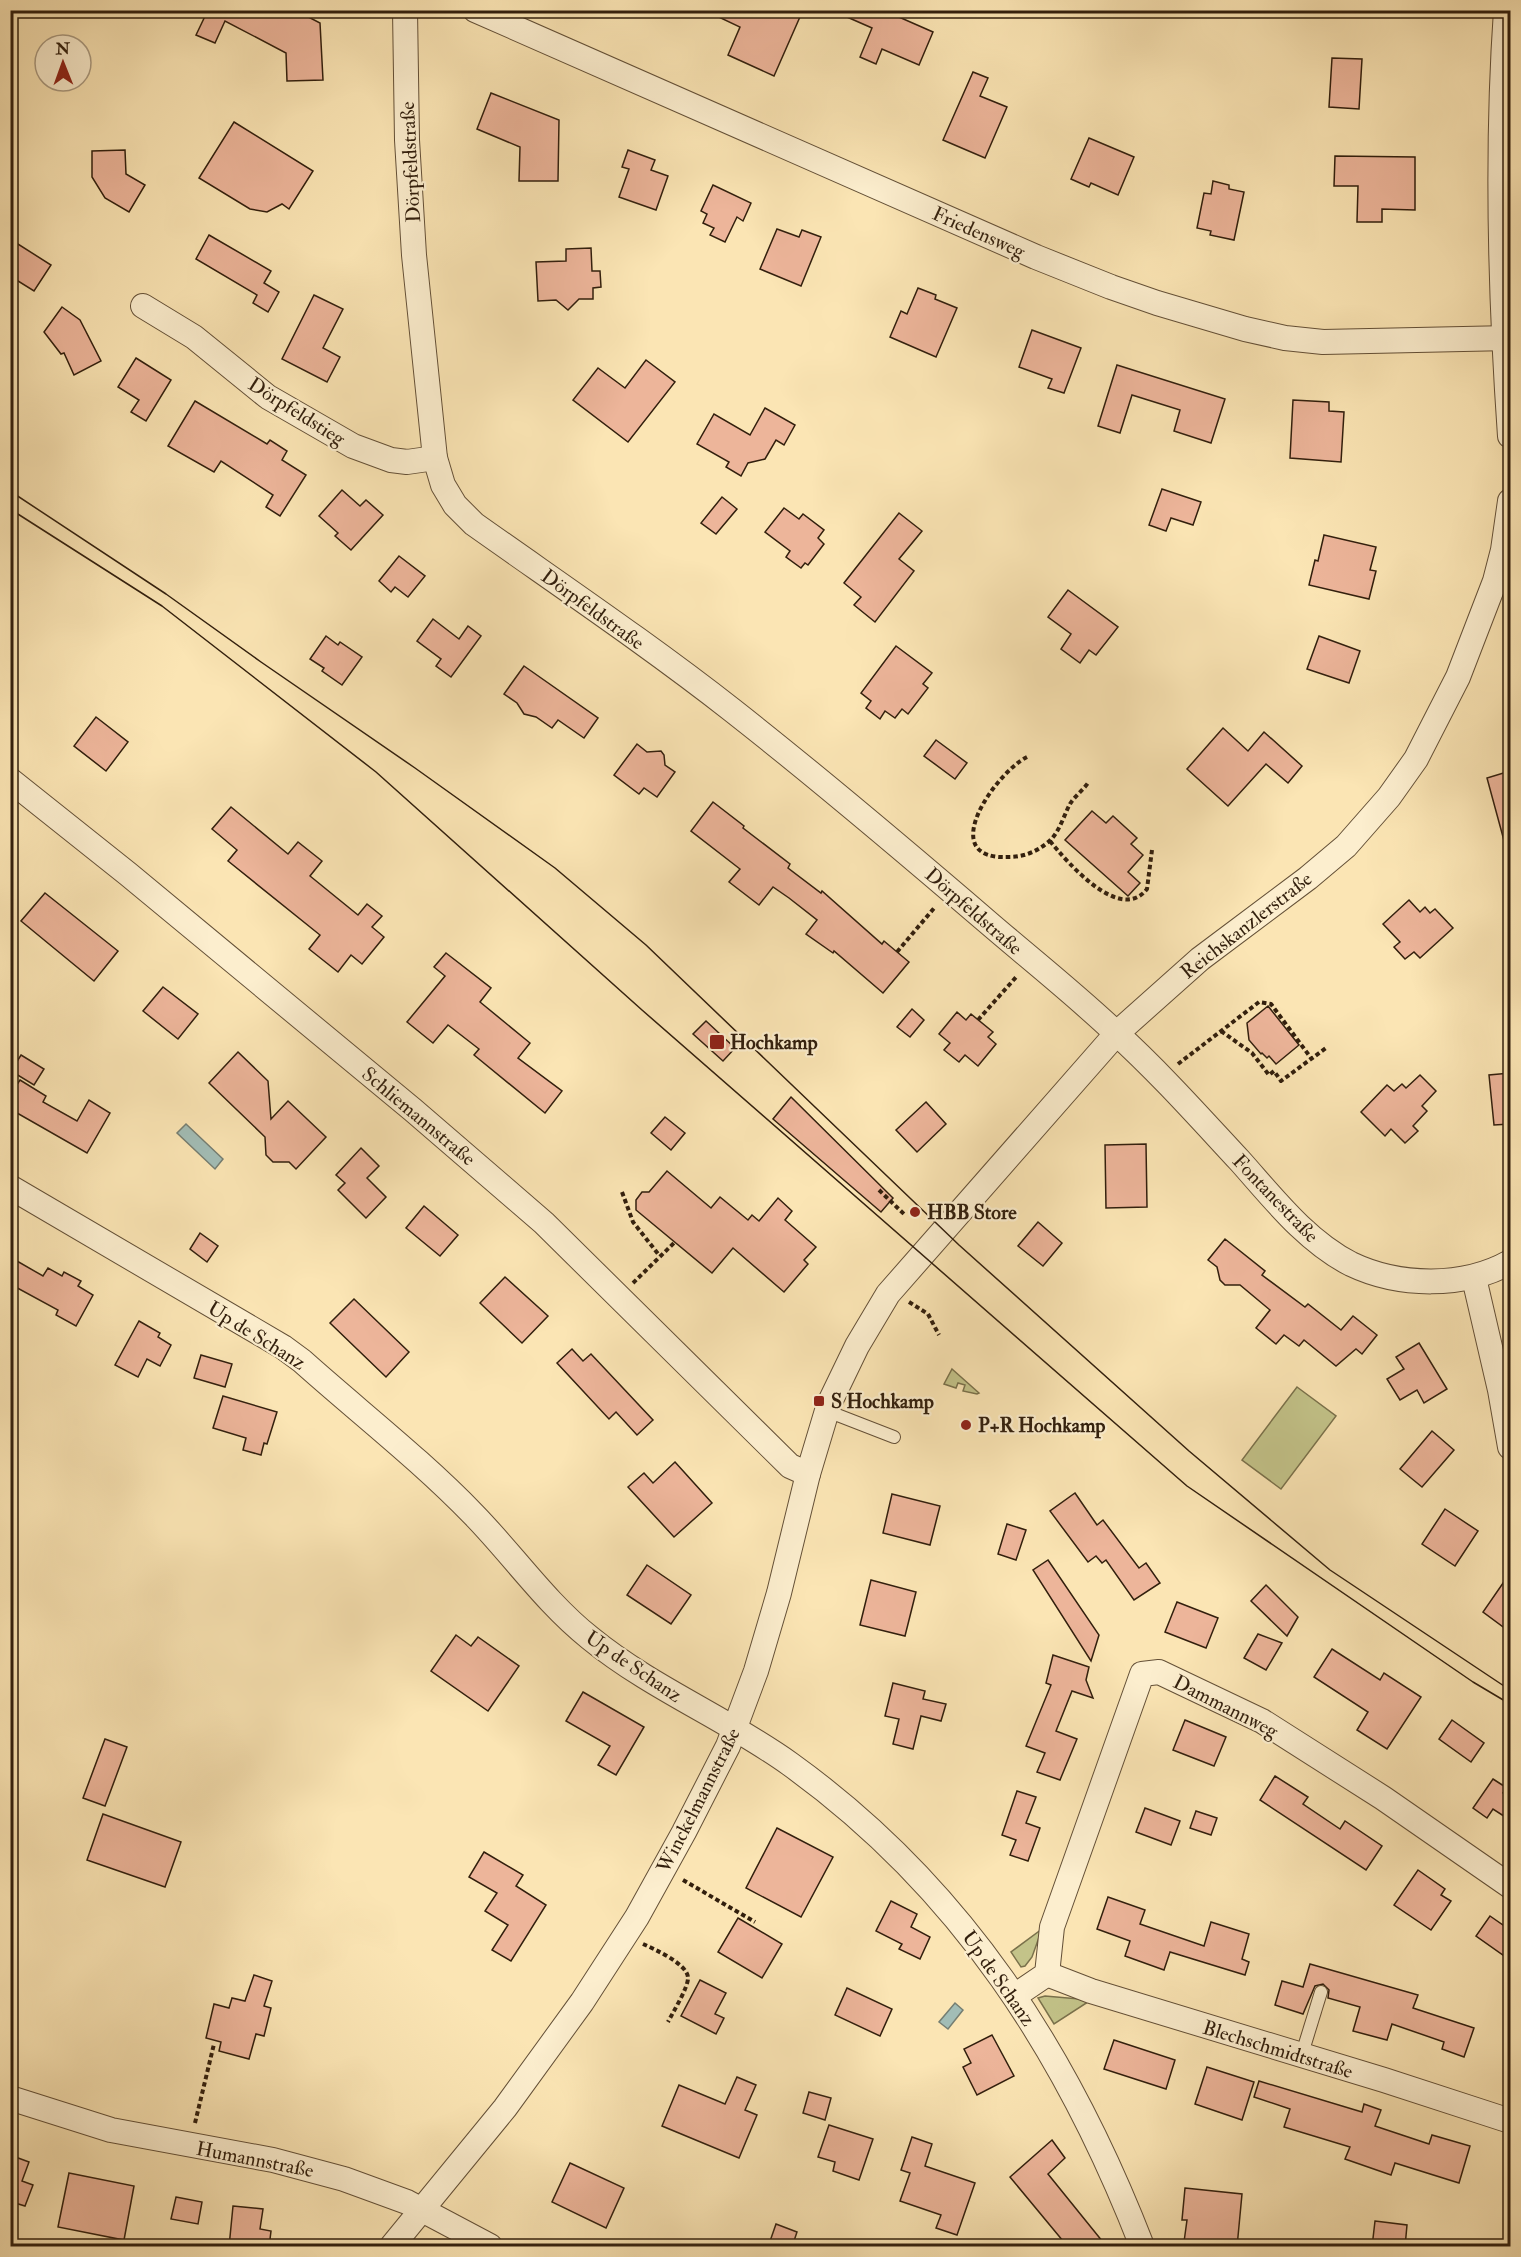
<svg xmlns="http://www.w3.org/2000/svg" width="1521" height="2257" viewBox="0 0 1521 2257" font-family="'IM FELL Double Pica',serif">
<rect width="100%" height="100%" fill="#fbe5b4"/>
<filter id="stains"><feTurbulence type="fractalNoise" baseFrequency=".00333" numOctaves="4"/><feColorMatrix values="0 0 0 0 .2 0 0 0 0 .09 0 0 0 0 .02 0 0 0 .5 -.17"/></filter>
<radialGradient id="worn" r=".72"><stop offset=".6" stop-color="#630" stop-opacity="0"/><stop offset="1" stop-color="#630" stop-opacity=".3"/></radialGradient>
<g fill="#c3c389" stroke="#7a714b" stroke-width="1.5">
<polygon points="952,1369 979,1393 977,1394 963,1391 965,1385 958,1383 956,1388 944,1384"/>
<polygon points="1297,1387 1336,1416 1281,1489 1242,1460"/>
<polygon points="1042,1929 1032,1957 1025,1966 1021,1967 1011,1952"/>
<polygon points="1045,1996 1091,2000 1054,2024 1038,1998"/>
</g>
<g fill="#a2bdb6" stroke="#757e72" stroke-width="1.5">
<polygon points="186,1124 223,1159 215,1169 177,1133"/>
<polygon points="955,2003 963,2010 948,2029 939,2022"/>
</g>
<g fill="#edb59a" stroke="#321f0d" stroke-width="1.5">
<polygon points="204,10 295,10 320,23 323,80 287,81 286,53 225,21 215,43 196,35 207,12"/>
<polygon points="704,10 803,10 774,76 728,55 740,27"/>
<polygon points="831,10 883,10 933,32 919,65 882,49 876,64 860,57 872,28"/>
<polygon points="1332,58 1362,59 1359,109 1329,107"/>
<polygon points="973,72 988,78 980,96 1007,107 985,158 943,140"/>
<polygon points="491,93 559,120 558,181 519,181 520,147 477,129"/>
<polygon points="234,122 313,171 289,209 282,204 267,212 250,209 199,178"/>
<polygon points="1089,138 1134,157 1118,195 1091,183 1089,187 1071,179"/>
<polygon points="125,150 126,174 145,185 129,212 105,198 92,177 92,151"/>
<polygon points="628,150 655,160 651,170 668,176 656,210 619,197 629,169 622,167"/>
<polygon points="1335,156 1415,157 1415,210 1382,209 1382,222 1357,222 1358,186 1334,186"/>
<polygon points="1213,181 1229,185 1229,189 1244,192 1234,240 1210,235 1211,231 1197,228 1204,193 1211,194"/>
<polygon points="713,185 751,203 743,221 737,217 725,242 710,235 714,228 703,223 707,214 701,211"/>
<polygon points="777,229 799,237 802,230 821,237 801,286 760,269"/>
<polygon points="209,235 271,271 264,283 279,292 268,312 253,303 257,295 196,259"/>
<polygon points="10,239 51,265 34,291 10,276"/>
<polygon points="591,248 592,271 600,271 601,287 593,288 593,299 579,299 568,310 556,300 538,301 536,262 566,261 566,249"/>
<polygon points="918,288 936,295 935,299 957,308 936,357 890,337 901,311 907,314"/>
<polygon points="314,295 343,309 323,348 340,357 327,382 282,359"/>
<polygon points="62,307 80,320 101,361 74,375 64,353 61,354 44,332"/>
<polygon points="1032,330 1081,348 1064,393 1048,388 1052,379 1019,367"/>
<polygon points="136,358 171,380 146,421 131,412 139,400 118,387"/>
<polygon points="646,360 675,382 628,442 573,400 598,368 625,388"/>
<polygon points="1117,365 1225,399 1211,443 1174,431 1180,410 1132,395 1120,433 1098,426"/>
<polygon points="1293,400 1329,402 1329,411 1344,412 1341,462 1290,458"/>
<polygon points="195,401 267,444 270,440 287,451 282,460 306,475 280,516 266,507 273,495 221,461 214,472 168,446"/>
<polygon points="765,408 795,425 784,445 776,440 765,459 748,463 741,476 726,467 729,462 697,444 714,414 750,435"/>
<polygon points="1162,489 1201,502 1193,525 1171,518 1166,531 1149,525"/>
<polygon points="342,490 360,506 366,500 383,515 351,550 335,536 338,533 319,516"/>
<polygon points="722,497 737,509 716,534 701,523"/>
<polygon points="784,508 799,519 803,514 824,530 818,538 824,544 808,565 805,563 801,568 786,557 790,551 765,532"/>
<polygon points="899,513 922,531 899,559 914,571 875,622 854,605 861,597 844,583"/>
<polygon points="1324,535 1376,547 1370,570 1376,571 1369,599 1309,585 1315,560 1318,561"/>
<polygon points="399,556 425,576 408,597 395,587 391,592 379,581"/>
<polygon points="1068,590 1118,627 1096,655 1089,650 1080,663 1061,649 1071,634 1048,617"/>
<polygon points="433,619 459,639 468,626 481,636 451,677 436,666 441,659 417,641"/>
<polygon points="326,636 338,645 340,642 362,657 342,685 322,671 324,668 310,659"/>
<polygon points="1319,636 1360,651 1349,683 1307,669"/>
<polygon points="896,646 932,673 923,684 928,688 908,714 902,709 895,718 885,711 880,719 866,708 871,701 861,693"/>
<polygon points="524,666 598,718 584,738 558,720 552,728 536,717 524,714 517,703 504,694"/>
<polygon points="96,717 128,742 106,771 74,746"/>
<polygon points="1223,728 1248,751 1264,732 1302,766 1288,783 1266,764 1228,806 1187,769"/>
<polygon points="936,740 967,763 955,779 924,756"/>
<polygon points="637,744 647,752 661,751 664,755 665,765 675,772 657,797 644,788 639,794 614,775"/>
<polygon points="1510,771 1510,848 1506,848 1487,778"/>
<polygon points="713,802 744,826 743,828 790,864 788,868 821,893 822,891 882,944 884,941 909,962 883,993 834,951 833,953 806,934 817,920 789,898 773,887 759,905 729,882 740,869 691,831"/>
<polygon points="231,807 288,854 298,842 322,861 310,876 358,915 367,904 382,916 372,927 384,937 362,964 351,955 338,972 309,949 320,935 228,861 237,850 212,829"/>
<polygon points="1092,811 1106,823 1113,816 1137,838 1131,844 1143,855 1128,872 1140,883 1128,896 1065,840"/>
<polygon points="45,893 118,951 94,981 21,921"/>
<polygon points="1409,900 1420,912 1425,907 1430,913 1435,909 1453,928 1420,958 1414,952 1405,959 1394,947 1400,942 1383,924"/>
<polygon points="446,953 491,988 480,1002 530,1043 518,1058 562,1091 545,1113 474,1055 479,1049 448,1025 433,1043 407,1022 445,976 434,967"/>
<polygon points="163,987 198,1014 178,1039 143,1011"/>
<polygon points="1268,1006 1299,1045 1276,1064 1269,1056 1267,1058 1262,1053 1261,1054 1249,1040 1247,1023"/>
<polygon points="912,1009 924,1020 910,1037 897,1027"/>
<polygon points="957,1012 966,1020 971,1014 993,1032 988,1037 996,1044 978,1066 965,1055 959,1062 944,1050 950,1043 939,1034"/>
<polygon points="706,1021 735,1048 723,1061 693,1034"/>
<polygon points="238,1052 268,1081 271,1119 288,1101 326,1137 296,1169 289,1162 273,1162 266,1155 265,1137 209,1083"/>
<polygon points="21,1055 44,1069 34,1085 11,1071"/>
<polygon points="1510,1073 1510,1124 1494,1125 1489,1075"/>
<polygon points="1420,1075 1436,1091 1422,1106 1427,1111 1413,1126 1418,1131 1405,1143 1391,1129 1385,1136 1361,1112 1387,1085 1394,1091 1402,1084 1406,1088"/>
<polygon points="20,1080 46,1096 43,1102 77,1121 89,1100 110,1113 87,1153 10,1109 10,1095"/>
<polygon points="791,1097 893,1198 881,1212 773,1119"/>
<polygon points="926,1102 946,1124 917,1152 896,1130"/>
<polygon points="665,1117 685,1133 671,1150 651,1133"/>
<polygon points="1146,1144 1147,1207 1106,1208 1105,1145"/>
<polygon points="361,1148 379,1166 367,1178 386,1197 366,1218 338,1190 345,1183 336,1175"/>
<polygon points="667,1171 711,1208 720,1197 748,1220 752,1215 759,1221 778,1198 792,1211 785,1220 816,1247 804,1260 808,1264 784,1292 733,1248 712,1273 636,1210 636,1200 642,1192 649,1192"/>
<polygon points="424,1206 458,1235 440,1256 406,1228"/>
<polygon points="1038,1222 1062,1243 1043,1266 1018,1246"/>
<polygon points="200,1233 218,1246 207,1262 190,1249"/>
<polygon points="1225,1239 1265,1271 1262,1275 1305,1307 1308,1304 1341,1330 1353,1316 1377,1335 1362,1354 1356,1349 1336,1366 1304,1340 1299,1346 1284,1335 1276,1344 1256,1328 1270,1310 1240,1285 1225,1285 1220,1280 1217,1267 1208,1260"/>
<polygon points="10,1257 43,1276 48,1268 62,1276 64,1272 81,1281 78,1286 93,1295 76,1326 56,1315 58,1310 10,1284"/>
<polygon points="505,1277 548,1316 522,1343 480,1303"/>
<polygon points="354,1299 409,1352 386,1377 330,1323"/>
<polygon points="139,1321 160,1333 158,1337 171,1345 160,1366 147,1359 138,1377 115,1365"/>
<polygon points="1419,1343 1447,1389 1424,1403 1417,1390 1400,1400 1387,1379 1404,1369 1396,1357"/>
<polygon points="572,1349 583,1361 591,1354 653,1420 637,1435 616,1412 609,1419 557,1363"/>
<polygon points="201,1355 232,1364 225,1387 194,1378"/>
<polygon points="223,1396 277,1412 267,1444 264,1443 261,1455 243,1450 246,1438 213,1428"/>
<polygon points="1432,1431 1454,1450 1422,1487 1400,1469"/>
<polygon points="675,1462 712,1503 674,1537 628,1487 644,1473 653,1483"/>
<polygon points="1075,1493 1097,1525 1103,1520 1139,1568 1146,1563 1160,1583 1134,1600 1106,1560 1102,1563 1096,1556 1088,1562 1050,1511"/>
<polygon points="892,1494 940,1506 930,1545 883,1533"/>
<polygon points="1445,1509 1478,1531 1455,1566 1422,1544"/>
<polygon points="1007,1524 1026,1530 1016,1560 998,1554"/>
<polygon points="1048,1560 1099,1635 1091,1661 1033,1570"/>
<polygon points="647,1565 691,1595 671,1624 627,1595"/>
<polygon points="1510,1573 1510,1632 1483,1612"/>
<polygon points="871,1580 916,1592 905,1636 860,1625"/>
<polygon points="1266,1585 1298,1617 1287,1636 1251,1601"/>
<polygon points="1177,1602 1218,1618 1206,1648 1165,1632"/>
<polygon points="1258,1634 1282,1643 1266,1670 1244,1658"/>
<polygon points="456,1635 471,1646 478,1637 519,1666 488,1711 431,1671"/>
<polygon points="1332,1649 1380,1680 1384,1673 1421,1697 1387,1749 1357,1730 1368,1712 1314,1677"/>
<polygon points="1053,1655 1089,1667 1086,1680 1093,1698 1072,1691 1056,1731 1077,1739 1060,1780 1037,1772 1045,1753 1026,1746 1051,1685 1046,1683"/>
<polygon points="893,1683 925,1691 923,1699 946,1704 941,1721 921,1716 913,1749 893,1744 899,1719 885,1716"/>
<polygon points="583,1692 644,1727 616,1775 598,1765 610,1746 566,1721"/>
<polygon points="1185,1720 1226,1737 1214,1766 1173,1750"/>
<polygon points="1452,1720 1484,1743 1471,1762 1439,1739"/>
<polygon points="105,1739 127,1747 105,1806 83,1798"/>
<polygon points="1275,1776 1308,1797 1303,1804 1340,1829 1345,1821 1382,1846 1366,1870 1260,1800"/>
<polygon points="1493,1779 1507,1788 1503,1793 1510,1799 1510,1820 1493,1809 1487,1818 1473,1808"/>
<polygon points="1017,1791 1036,1797 1026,1823 1040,1828 1028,1861 1010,1855 1016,1840 1002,1835"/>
<polygon points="1145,1808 1180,1821 1171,1845 1136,1832"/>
<polygon points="1196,1811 1217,1818 1211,1835 1190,1828"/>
<polygon points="103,1814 181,1842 165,1887 87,1860"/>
<polygon points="777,1828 833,1857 801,1917 746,1888"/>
<polygon points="484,1852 523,1875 516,1886 546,1905 511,1961 492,1950 508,1925 485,1911 497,1893 469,1877"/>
<polygon points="1418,1870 1445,1889 1441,1895 1451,1901 1431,1930 1394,1905"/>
<polygon points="1108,1897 1145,1910 1140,1924 1204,1946 1211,1922 1249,1934 1242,1959 1249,1962 1245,1975 1170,1952 1164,1970 1125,1956 1130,1941 1097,1929"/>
<polygon points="891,1901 917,1914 911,1927 930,1937 920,1959 899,1949 902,1944 876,1931"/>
<polygon points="1490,1916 1510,1930 1510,1960 1476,1936"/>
<polygon points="738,1918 782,1944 762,1978 718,1952"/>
<polygon points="1310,1964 1418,1995 1413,2008 1474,2028 1464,2057 1442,2049 1444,2042 1392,2024 1387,2040 1353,2031 1360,2007 1328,1998 1329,1990 1323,1984 1315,1986 1303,2014 1275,2005 1282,1981 1303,1987"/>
<polygon points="254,1975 272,1981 264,2006 271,2008 264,2036 256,2034 249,2059 219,2051 221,2042 206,2038 214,2004 229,2008 232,1998 245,2001"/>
<polygon points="700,1980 726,1993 715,2014 724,2018 716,2034 681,2016"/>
<polygon points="847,1988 892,2009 880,2036 835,2015"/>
<polygon points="992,2035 1014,2076 977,2095 963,2067 971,2063 964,2049"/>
<polygon points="1114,2040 1175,2060 1166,2089 1104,2069"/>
<polygon points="1207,2067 1254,2082 1242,2120 1195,2104"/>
<polygon points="737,2077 756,2085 745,2110 757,2115 739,2158 662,2126 679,2085 725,2104"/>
<polygon points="1259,2081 1362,2112 1364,2104 1381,2110 1375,2126 1429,2144 1432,2135 1470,2146 1459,2183 1395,2163 1391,2175 1345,2159 1350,2147 1284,2127 1290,2109 1254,2097"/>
<polygon points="809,2092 831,2098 825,2120 803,2113"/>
<polygon points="829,2125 873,2139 859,2180 833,2171 835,2162 818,2157"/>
<polygon points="912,2137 932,2144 925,2166 975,2183 957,2235 936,2228 941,2215 900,2201 910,2173 901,2170"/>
<polygon points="1052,2140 1065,2158 1048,2174 1107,2247 1068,2247 1010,2177"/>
<polygon points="10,2155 29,2162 22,2181 33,2185 25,2206 15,2203 13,2207 10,2207"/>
<polygon points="570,2163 624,2188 606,2228 552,2202"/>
<polygon points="69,2173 134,2186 124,2240 58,2227"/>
<polygon points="1185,2188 1242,2194 1237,2247 1194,2247 1194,2243 1184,2242 1187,2220 1182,2220"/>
<polygon points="176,2197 202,2202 198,2224 171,2219"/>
<polygon points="233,2206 263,2209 260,2229 271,2231 269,2247 229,2247"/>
<polygon points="1375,2221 1407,2225 1405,2247 1372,2247"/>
<polygon points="776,2224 797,2232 792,2247 768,2247"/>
</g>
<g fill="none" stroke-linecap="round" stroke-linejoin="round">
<defs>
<g id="service">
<polyline points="827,1411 894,1437"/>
<polyline points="1301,2057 1321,1992"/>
</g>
<g id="minor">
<path d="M405,10L407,140L414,255L435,458L443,485L455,505L474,524C560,585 649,645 732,710C820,779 906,852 991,925C1033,961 1076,995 1116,1033C1160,1073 1200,1118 1240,1161C1273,1198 1306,1241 1351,1264C1399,1287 1464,1288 1510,1262"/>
<polyline points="475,10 1036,257 1111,287 1157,303 1245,329 1285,338 1323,342 1510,338"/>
<path d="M1506,10C1496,153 1500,294 1510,436"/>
<polyline points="143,306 194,337 268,397 353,446 391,460 407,462 435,458"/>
<polyline points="10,780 128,874 413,1110 544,1223 790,1466 808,1474"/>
<path d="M10,1187L283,1347L302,1361C359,1412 421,1460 474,1515C513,1555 546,1603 590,1638C651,1688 726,1718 790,1764C961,1887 1067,2053 1142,2246"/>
<polyline points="1474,1278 1500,1390 1510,1447"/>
<polyline points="1047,1974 1091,1991 1384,2080 1510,2121"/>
<polyline points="1016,1995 1047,1974 1052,1927 1142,1674 1159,1672 1262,1721 1383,1798 1510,1886"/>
<polyline points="10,2098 111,2130 273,2160 344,2179 407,2202 490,2246"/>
<polyline points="392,2246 505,2108 582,2002 637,1917 684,1832 728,1746 756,1671 779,1593 808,1474 829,1404 857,1346 888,1294 1117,1033 1200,959 1308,878 1346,846 1389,797 1416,759 1458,677 1495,581 1503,550 1510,501"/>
</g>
</defs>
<use href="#service" stroke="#645037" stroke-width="14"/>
<use href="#minor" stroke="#645037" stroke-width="26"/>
<g stroke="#321f0d" stroke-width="4" stroke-dasharray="4.5 3" stroke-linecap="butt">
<path d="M1027,757C995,773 934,861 1009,857C1023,857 1036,852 1047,843C1059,834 1063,817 1070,804C1074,797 1083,790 1088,783"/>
<path d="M1050,841C1067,862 1120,924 1147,889L1152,850"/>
<polyline points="897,952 935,907"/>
<polyline points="978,1020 1017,976"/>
<polyline points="1221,1031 1252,1053 1269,1075 1274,1071 1281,1081 1326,1048"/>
<polyline points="1178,1064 1259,1002 1271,1004 1311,1058"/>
<polyline points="879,1190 906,1216"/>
<polyline points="622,1192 633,1222 659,1255"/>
<polyline points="633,1283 675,1242"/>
<polyline points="909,1302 928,1314 939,1335"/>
<polyline points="683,1880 755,1922"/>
<path d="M643,1944C654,1949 688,1964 688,1978C688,1988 673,2012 668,2022"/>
<polyline points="195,2123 214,2044"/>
</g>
<use href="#service" stroke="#fceece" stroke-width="12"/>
<use href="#minor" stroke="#fceece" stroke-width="24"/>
<g stroke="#321f0d" stroke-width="1.5">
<polyline points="10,491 166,594 261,662 415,768 555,868 646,945 959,1245 1189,1451 1330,1570 1510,1690"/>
<polyline points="10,509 162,606 376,772 642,1010 1187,1486 1473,1682 1510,1704"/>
</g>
</g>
<g fill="#8f2418" stroke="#fceece" stroke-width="2">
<rect x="709" y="1034" width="16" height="16" rx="3"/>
<circle cx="915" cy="1212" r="6"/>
<rect x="813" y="1395" width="12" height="12" rx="3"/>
<circle cx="966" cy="1425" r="6"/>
</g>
<g text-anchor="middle" stroke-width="4.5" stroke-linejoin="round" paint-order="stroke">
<g font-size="20" fill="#321f0d" stroke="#fceece">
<text transform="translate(410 162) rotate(-93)" y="7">Dörpfeldstraße</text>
<text transform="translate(979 232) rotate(24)" y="7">Friedensweg</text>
<text transform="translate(297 411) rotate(32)" y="7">Dörpfeldstieg</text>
<text transform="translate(593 609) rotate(36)" y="7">Dörpfeldstraße</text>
<text transform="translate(974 911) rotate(41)" y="7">Dörpfeldstraße</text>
<text transform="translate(1246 925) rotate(-38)" y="7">Reichskanzlerstraße</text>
<text transform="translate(419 1116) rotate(40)" y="7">Schliemannstraße</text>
<text transform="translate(1276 1198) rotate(46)" y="7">Fontanestraße</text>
<text transform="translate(257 1335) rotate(32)" y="7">Up de Schanz</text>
<text transform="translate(634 1666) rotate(34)" y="7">Up de Schanz</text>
<text transform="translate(1226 1706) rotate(27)" y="7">Dammannweg</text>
<text transform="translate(698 1800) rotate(-63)" y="7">Winckelmannstraße</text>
<text transform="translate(999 1978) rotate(55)" y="7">Up de Schanz</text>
<text transform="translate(1278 2049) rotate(17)" y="7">Blechschmidtstraße</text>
<text transform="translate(255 2159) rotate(11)" y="7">Humannstraße</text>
</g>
<g font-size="20" font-weight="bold" fill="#321f0d" stroke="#fceece" text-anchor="start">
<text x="730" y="1049">Hochkamp</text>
<text x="927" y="1219">HBB Store</text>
<text x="831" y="1408">S Hochkamp</text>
<text x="978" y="1432">P+R Hochkamp</text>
</g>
</g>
<rect width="1521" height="2257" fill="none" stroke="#fbe5b4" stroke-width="36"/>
<rect x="12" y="12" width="1497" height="2233" fill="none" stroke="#321f0d" stroke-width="3"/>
<rect x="18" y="18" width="1485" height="2221" fill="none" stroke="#321f0d" stroke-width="1.5"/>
<g transform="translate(63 63) rotate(359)"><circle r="28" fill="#fceece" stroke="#ab9b81" stroke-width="1.5"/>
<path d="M0-4.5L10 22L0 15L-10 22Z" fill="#8f2418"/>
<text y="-9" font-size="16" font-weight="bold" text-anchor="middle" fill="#321f0d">N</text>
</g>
<rect width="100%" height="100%" filter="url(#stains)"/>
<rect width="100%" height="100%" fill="url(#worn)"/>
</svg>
